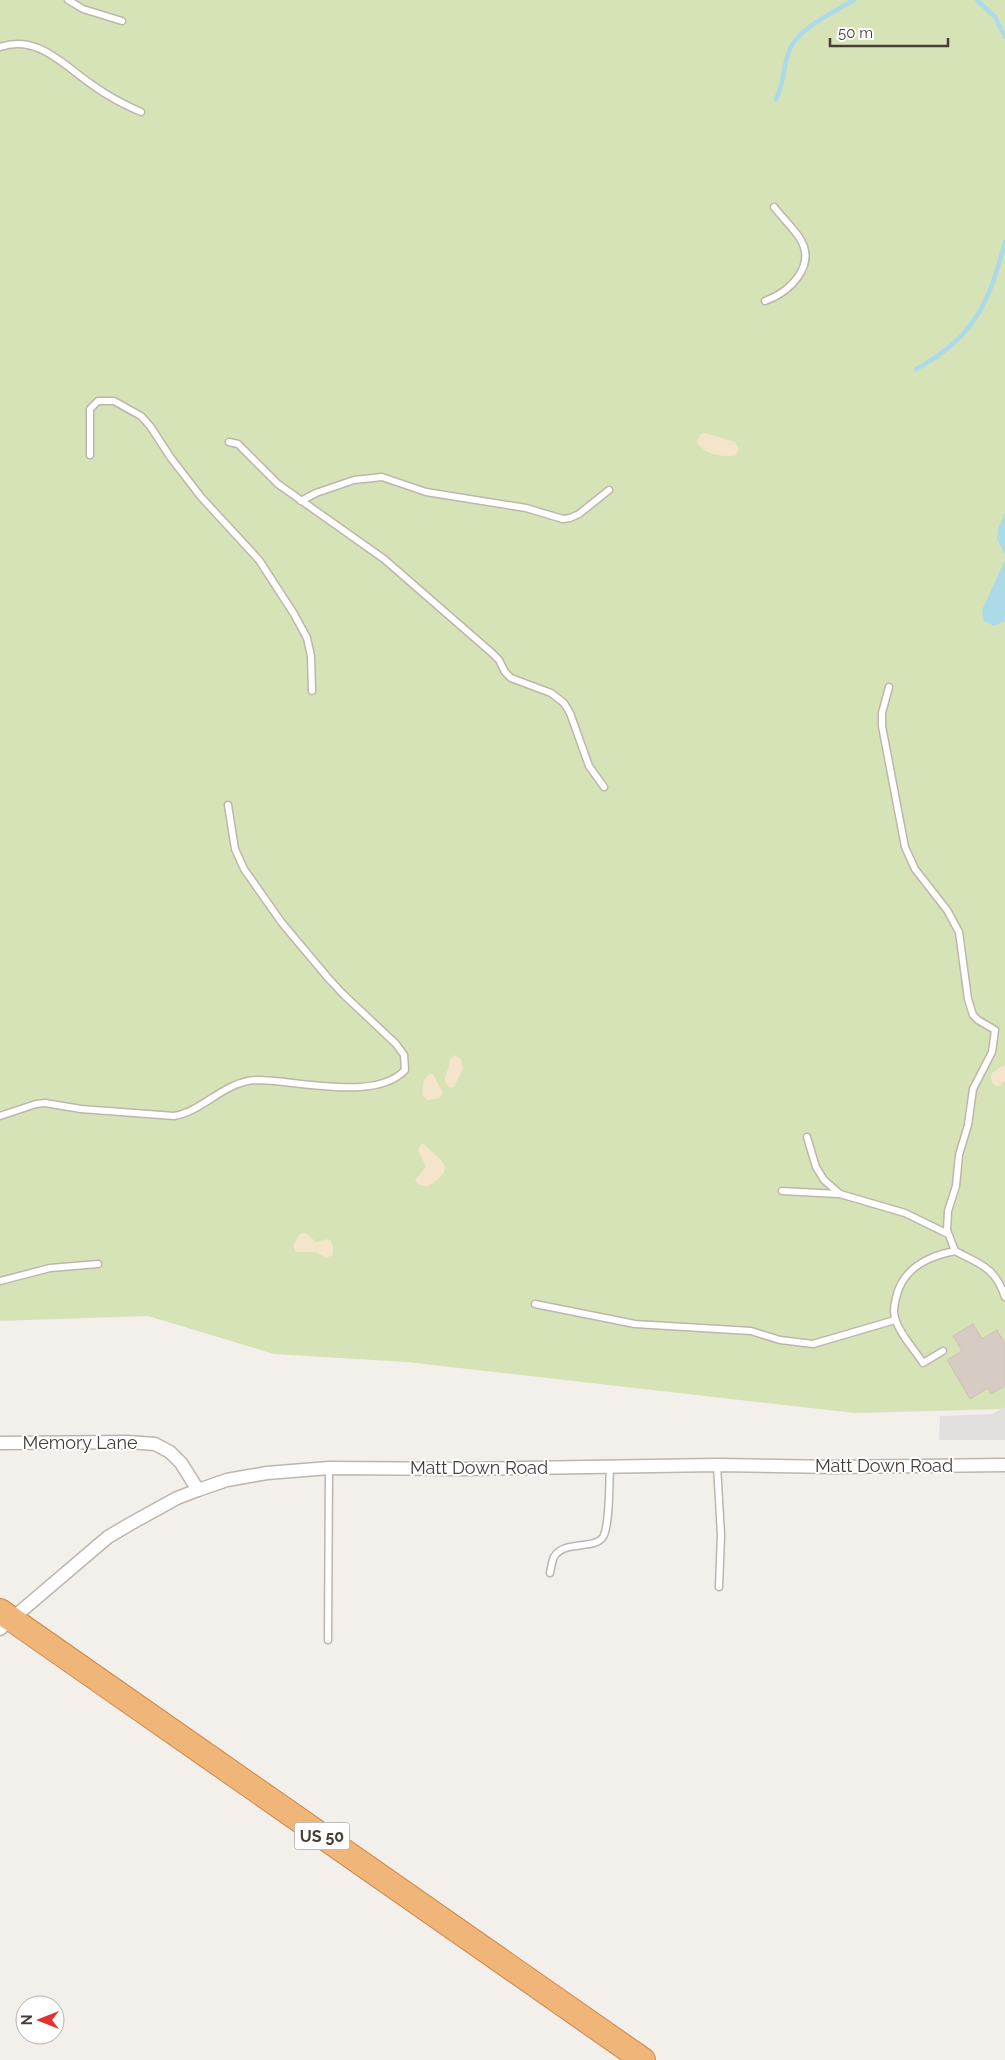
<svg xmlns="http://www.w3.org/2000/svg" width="1005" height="2060" viewBox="0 0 1005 2060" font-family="Raleway,sans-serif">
<rect width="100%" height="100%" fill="#f3efea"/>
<polygon fill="#d6e3b7" points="0,0 1005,0 1005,1409 855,1413 407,1362 274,1354 148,1316 0,1321"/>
<g fill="#f3e4ca">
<path d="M705,433L735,442L739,449L736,455C724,458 701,454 697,441L701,434Z"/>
<path d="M454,1055L461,1059L463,1069L454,1087L450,1088C442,1080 445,1078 448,1069C450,1063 448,1059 454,1055Z"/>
<path d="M1005,1065V1081L999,1086H996C983,1075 996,1070 1005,1065Z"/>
<polygon points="429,1074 433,1074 443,1093 439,1098 427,1100 422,1095 424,1080"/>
<path d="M421,1144H424C443,1163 459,1167 427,1187L418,1184L415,1180L426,1167L418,1150Z"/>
<path d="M302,1233H306L316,1242L328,1239C334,1243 334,1249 332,1255L327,1258L315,1252H296L293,1246L298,1236Z"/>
</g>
<polygon fill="#e2e0de" points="1005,1407 1005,1440 939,1440 940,1416 992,1414"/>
<g fill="#acdae9">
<polygon points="1005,512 1005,555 997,539 998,529"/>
<polygon points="1005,560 1005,621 994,626 984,621 982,610"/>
</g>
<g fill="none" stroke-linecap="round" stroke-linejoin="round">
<g stroke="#acdae9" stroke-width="4.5">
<polyline points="977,0 995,17 1005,37"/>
<path d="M776,99C784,85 783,69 788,54C794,30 834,12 854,0"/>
<path d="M916,369C974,338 989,303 1005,242"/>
</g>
</g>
<polygon fill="#d7ccc3" stroke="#cec0b4" points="973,1324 982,1339 997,1330 1005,1344 1005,1386 991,1394 988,1388 970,1399 947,1360 962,1351 953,1336"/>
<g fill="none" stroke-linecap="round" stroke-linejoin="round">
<defs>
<g id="lane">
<polyline points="68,0 83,9 122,21"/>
<path d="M0,47C39,34 65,67 94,86C109,97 125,105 141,112"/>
<path d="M765,301C790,292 818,265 799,237C792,227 782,217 774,207"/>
<polyline points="229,442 238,444 278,484 384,559 492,653 499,660 505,672 511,678 551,693 564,703 570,713 589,766 604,787"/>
<polyline points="90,455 90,409 98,401 114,401 141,416 150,426 171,458 201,497 259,560 294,614 307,638 311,656 312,691"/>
<polyline points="301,501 316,493 354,480 382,477 426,492 526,508 563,519 570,518 579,514 609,490"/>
<path d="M889,687L882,713V726L905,847L915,869L947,910L959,932L968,999L973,1015L978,1020L995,1030L992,1052L973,1089L968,1125L959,1155L956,1186L948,1211L947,1230L955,1251C980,1264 995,1267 1005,1297"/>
<path d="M0,1116L36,1104L45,1103L81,1109L174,1116C204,1111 224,1081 257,1080C296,1080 376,1102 405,1070L404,1055L396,1044L343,994L329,979L282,923L244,869L235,849L228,805"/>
<polyline points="807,1137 816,1167 824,1180 840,1194 905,1213 948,1234"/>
<polyline points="782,1191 838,1194"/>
<polyline points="0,1281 50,1268 98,1264"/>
<polyline points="535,1304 635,1324 751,1331 780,1340 813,1344 895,1320"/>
<path d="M943,1351L923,1363C915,1350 901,1336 896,1321C893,1314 894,1305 896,1298C902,1269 928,1256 955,1251"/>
<polyline points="717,1465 721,1535 719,1587"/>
<path d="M550,1573C551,1568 552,1561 554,1557C563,1540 595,1550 603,1537C610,1525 609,1482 610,1466"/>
<polyline points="328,1640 329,1468"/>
</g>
<g id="street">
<polyline points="0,1443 128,1442 155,1444 170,1452 181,1463 198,1490"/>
<polyline points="0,1629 108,1537 130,1524 177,1498 198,1490 227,1480 267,1473 329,1468 467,1469 717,1465 834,1467 1005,1465"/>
</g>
<polyline id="highway" points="0,1611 643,2060"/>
</defs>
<use href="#lane" stroke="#beb5ad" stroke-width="9"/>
<use href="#street" stroke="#beb5ad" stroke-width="15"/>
<use href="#highway" stroke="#ce8749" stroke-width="26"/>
<use href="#lane" stroke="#fff" stroke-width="6"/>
<use href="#street" stroke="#fff" stroke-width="12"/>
<use href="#highway" stroke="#f0b578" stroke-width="24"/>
</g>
<g text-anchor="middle" stroke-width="4" stroke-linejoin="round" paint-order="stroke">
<rect fill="#fff" stroke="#7e7974" stroke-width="1" x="294.5" y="1822.5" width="55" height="27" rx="4"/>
<g font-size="16" font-weight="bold" fill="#463f38">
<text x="322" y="1842">US 50</text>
</g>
<g font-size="18" fill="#463f38" stroke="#fff">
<text x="80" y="1449">Memory Lane</text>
<text x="884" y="1472">Matt Down Road</text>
<text x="479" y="1474">Matt Down Road</text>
</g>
</g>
<g transform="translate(40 2020) rotate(270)"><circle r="24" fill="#ffffff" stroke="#b5b2af"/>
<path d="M0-4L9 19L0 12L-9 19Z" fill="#e52f31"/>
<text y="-8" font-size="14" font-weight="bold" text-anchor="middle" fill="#463f38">N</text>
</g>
<path d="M830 38v8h118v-8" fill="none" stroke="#463f38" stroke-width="2.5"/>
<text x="838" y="38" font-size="15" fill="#463f38" stroke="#ffffff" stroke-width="4" paint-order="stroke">50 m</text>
</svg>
